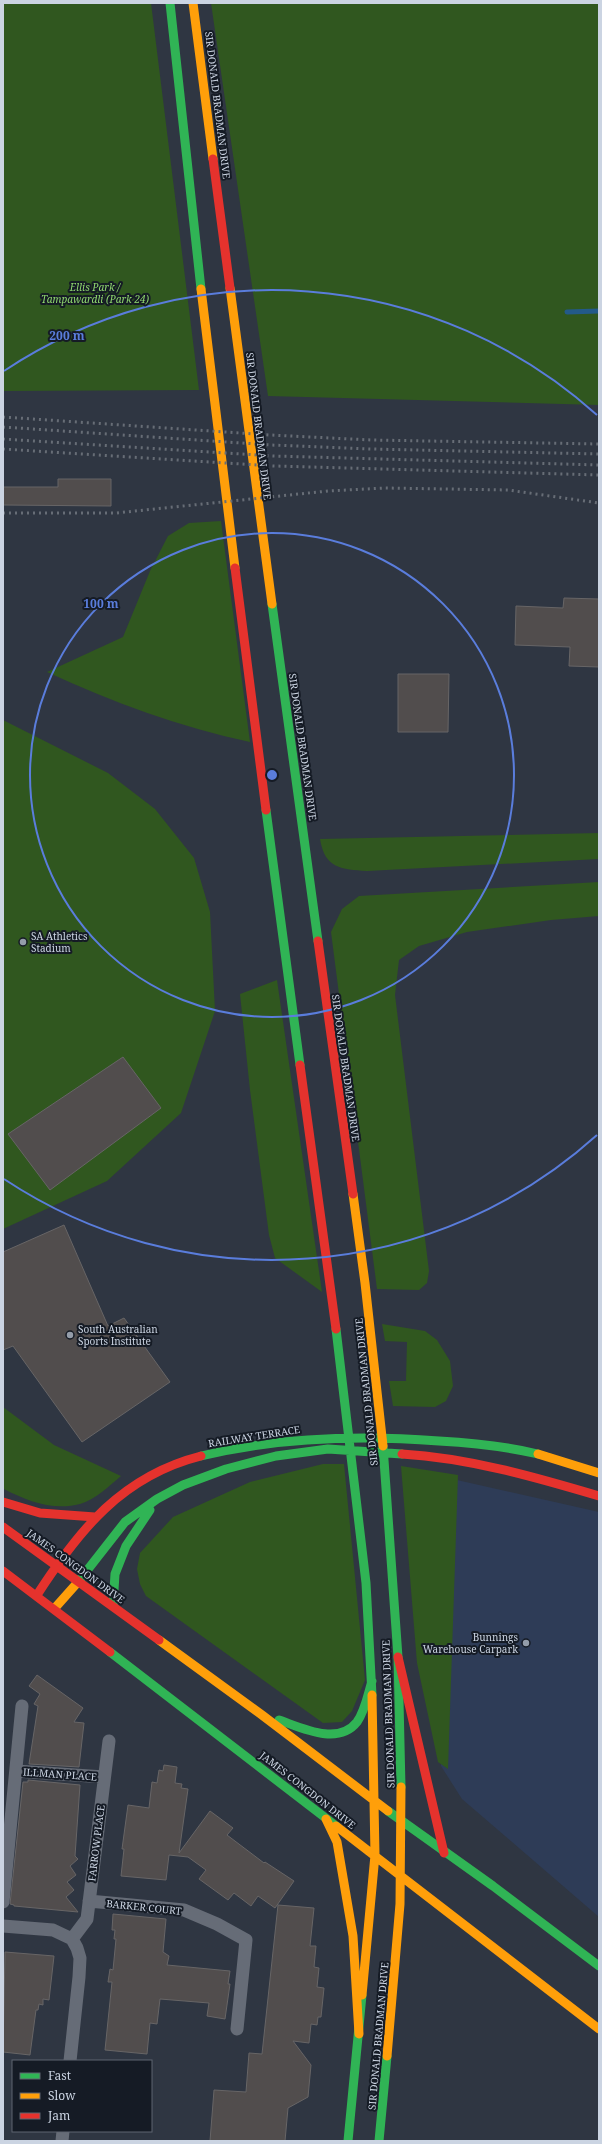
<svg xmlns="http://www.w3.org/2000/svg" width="602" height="2144" viewBox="0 0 602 2144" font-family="'Noto Serif',serif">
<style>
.built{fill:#2e3c57}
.green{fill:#30571f}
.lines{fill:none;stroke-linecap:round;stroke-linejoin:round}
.stream{stroke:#235a89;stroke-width:5}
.building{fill:#514d4d;stroke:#676566}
.street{stroke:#666c77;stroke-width:13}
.fast{stroke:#30b455;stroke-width:9}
.slow{stroke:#ff9f0a;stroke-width:9}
.jam{stroke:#e5322d;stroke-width:9}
.rail{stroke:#676d76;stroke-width:3;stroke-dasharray:2 4;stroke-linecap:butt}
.ring{fill:none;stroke:#5a7ddc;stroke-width:2}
.poi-dot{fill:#949daa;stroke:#151b25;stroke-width:1.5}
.labels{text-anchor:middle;stroke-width:4;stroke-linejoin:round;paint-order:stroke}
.street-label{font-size:10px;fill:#cbd4e2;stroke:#151b25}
.park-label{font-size:10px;font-style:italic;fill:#91d970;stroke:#151b25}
.poi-label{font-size:10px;fill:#cbd4e2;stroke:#151b25;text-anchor:start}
.centre{fill:#5a7ddc;stroke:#151b25;stroke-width:2}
.ring-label{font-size:12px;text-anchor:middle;font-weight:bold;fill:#5a7ddc;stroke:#151b25;stroke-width:4;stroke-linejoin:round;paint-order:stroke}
</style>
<rect width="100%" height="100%" fill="#2f3642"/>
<path class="built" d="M 448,1478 L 599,1512 L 599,1917 L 462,1799 L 441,1766 Z"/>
<path class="green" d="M 3,3 L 151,3 L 199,390 L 3,391 Z
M 211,3 L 599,3 L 599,405 L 268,396 Z
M 221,521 L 250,742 C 180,727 112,702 47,672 L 123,637 L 150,571 L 168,536 L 189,523 Z
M 3,720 L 108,773 L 155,809 L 194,858 L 210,912 L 215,1011 L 181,1113 L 107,1181 L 3,1229 Z
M 599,833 L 599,859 L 367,871 C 341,869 325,869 320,839 Z
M 599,882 L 599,916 L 551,920 L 467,932 L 419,946 L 399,960 L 395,995 L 429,1271 L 427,1283 L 419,1290 L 377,1289 L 331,932 L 342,909 L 359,896 Z
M 277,980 L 322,1292 L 275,1258 L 269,1235 L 250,1090 L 240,994 Z
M 382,1324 L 425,1331 L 437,1340 L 450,1361 L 453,1386 L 446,1401 L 435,1407 L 393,1406 L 389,1381 L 406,1381 L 407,1342 L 385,1341 Z
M 3,1407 L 54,1445 L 121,1476 C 109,1486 95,1500 80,1504 C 53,1511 27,1501 4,1489 Z
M 323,1464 L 344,1464 L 365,1680 L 352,1711 L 342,1722 L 323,1723 L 146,1596 L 140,1584 L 137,1569 L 140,1553 L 173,1517 L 250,1482 Z
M 401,1466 L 458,1475 L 448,1769 L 438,1762 L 417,1663 Z"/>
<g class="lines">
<path class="stream" d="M 567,312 L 599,311"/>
</g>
<path class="building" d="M 58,479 L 111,479 L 111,506 L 3,505 L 3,487 L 58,487 Z
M 564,598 L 599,599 L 599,667 L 569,666 L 570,647 L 515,645 L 516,606 L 563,608 Z
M 398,674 L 449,674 L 448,732 L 398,732 Z
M 123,1057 L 161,1108 L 50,1190 L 8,1134 Z
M 64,1225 L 108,1326 L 124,1318 L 170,1382 L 82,1442 L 13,1346 L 3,1350 L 3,1252 Z
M 37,1675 L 83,1708 L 74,1722 L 84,1723 L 79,1767 L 29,1764 L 38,1706 L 34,1704 L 40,1694 L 29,1686 Z
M 164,1765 L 177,1767 L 175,1783 L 182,1784 L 181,1788 L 188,1789 L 179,1853 L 210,1811 L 233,1828 L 227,1835 L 264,1863 L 265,1862 L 294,1881 L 275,1908 L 258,1896 L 251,1906 L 234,1893 L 228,1900 L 199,1879 L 206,1870 L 188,1857 L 169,1855 L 166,1880 L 121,1876 L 124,1849 L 122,1849 L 128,1805 L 149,1808 L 152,1782 L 157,1783 L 159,1770 L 163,1771 Z
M 28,1780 L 80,1785 L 75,1856 L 78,1859 L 70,1866 L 76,1875 L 67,1882 L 74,1890 L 66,1897 L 78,1912 L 14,1906 L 14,1905 L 10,1904 L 23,1782 L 28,1782 Z
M 278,1905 L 314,1908 L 310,1946 L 316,1946 L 314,1967 L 319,1968 L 317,1987 L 324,1988 L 321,2017 L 318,2017 L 317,2025 L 311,2024 L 309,2043 L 293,2041 L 311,2065 L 308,2097 L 288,2108 L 285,2141 L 210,2141 L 214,2090 L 246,2092 L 249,2053 L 262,2054 Z
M 113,1914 L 166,1919 L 163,1952 L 169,1956 L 167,1965 L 230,1971 L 228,1984 L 230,1984 L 225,2019 L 207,2016 L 209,2003 L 160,1999 L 157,2024 L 150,2023 L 147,2054 L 105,2050 L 112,1982 L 108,1982 L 110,1969 L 113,1970 L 116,1939 L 114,1939 L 115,1930 L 112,1930 Z
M 5,1952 L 54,1956 L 49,2000 L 43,1999 L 43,2005 L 39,2004 L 38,2010 L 36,2010 L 30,2055 L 3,2052 Z"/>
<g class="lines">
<path class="street" d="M 16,1771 L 104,1777
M 89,1901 L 184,1910 L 217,1924 L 246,1940 L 237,2029
M 3,1902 L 22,1706
M 3,1926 L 53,1930 L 72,1939 L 77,1948 L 80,1958 L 79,1977 L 70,2061
M 72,1939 L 87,1919 L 109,1741
M 62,2141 L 63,2131"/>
<path class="fast" d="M 170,3 L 201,289
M 272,604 L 318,941
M 266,810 L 300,1065
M 336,1329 L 366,1583 L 372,1695
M 383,1446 L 398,1657 L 401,1787
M 201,1456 C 279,1437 359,1435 439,1441 C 473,1443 505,1446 538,1454
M 78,1582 L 125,1522 L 157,1499 L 183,1485 L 226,1469 L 276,1456 L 328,1449 L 402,1454
M 113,1606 L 115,1574 L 126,1546 L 150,1510
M 110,1652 L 336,1826
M 279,1720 C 302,1728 338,1746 357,1722 C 365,1711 368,1694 372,1681
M 388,1811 L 493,1886 L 599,1966
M 348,2141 L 362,1995
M 379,2141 L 387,2056"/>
<path class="slow" d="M 193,3 L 213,159
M 230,288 L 272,604
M 201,289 L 235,568
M 353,1194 L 365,1283 L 383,1446
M 538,1454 L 599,1473
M 54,1609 L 78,1582
M 159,1640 L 262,1715 L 388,1811
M 326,1819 L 337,1842 L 353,1936 L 359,2034
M 336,1826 L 599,2029
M 362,1995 L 375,1855 L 372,1695
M 387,2056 L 400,1904 L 401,1787"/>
<path class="jam" d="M 213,159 L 230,288
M 235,568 L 266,810
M 318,941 L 353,1194
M 300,1065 L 336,1329
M 402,1454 C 469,1458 535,1477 599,1496
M 3,1502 L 40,1513 L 95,1517
M 3,1527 L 159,1640
M 3,1571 L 110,1652
M 37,1595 C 79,1530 122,1476 201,1456
M 398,1657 L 444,1853"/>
<path class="rail" d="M 3,417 L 270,435 L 371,440 L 599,444
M 3,427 L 271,445 L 371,449 L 599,454
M 3,439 L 273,456 L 599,465
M 3,449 L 274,466 L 599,475
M 3,513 L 116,513 L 328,491 L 385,488 L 508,490 L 599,503"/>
</g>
<g class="ring">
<circle cx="272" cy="775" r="242"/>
<path d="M597 1135A485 485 0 0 1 4 1179M4 371A485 485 0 0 1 597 415"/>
</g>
<g class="poi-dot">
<circle cx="23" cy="942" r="4"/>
<circle cx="70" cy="1335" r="4"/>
<circle cx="526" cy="1643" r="4"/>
</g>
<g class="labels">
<g class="street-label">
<text transform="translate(218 105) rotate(83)" y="4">SIR DONALD BRADMAN DRIVE</text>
<text transform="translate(259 426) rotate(83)" y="4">SIR DONALD BRADMAN DRIVE</text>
<text transform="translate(303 747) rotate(82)" y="4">SIR DONALD BRADMAN DRIVE</text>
<text transform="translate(346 1068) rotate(82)" y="4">SIR DONALD BRADMAN DRIVE</text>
<text transform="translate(366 1392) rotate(-96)" y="4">SIR DONALD BRADMAN DRIVE</text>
<text transform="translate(254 1436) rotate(-9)" y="4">RAILWAY TERRACE</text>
<text transform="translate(76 1566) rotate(36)" y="4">JAMES CONGDON DRIVE</text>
<text transform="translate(388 1714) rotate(-92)" y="4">SIR DONALD BRADMAN DRIVE</text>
<text transform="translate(60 1774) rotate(4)" y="4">ILLMAN PLACE</text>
<text transform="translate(308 1790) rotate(38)" y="4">JAMES CONGDON DRIVE</text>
<text transform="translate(96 1843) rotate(-83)" y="4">FARROW PLACE</text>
<text transform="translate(144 1907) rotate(6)" y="4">BARKER COURT</text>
<text transform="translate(378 2036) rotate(-85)" y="4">SIR DONALD BRADMAN DRIVE</text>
</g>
<g class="park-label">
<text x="95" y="291">Ellis Park /<tspan x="95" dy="12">Tampawardli (Park 24)</tspan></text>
</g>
<g class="poi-label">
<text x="31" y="940">SA Athletics<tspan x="31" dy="12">Stadium</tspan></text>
<text x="78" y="1333">South Australian<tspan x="78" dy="12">Sports Institute</tspan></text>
<text x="518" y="1641" text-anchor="end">Bunnings<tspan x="518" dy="12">Warehouse Carpark</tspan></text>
</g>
</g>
<circle cx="272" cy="775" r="6" class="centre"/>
<g class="ring-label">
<text x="67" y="340">200 m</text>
<text x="101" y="608">100 m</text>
</g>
<rect width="602" height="2144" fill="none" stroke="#cbd4e2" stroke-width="8"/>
<rect x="12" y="2060" width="140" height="72" fill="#151b25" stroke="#5e6571"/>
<rect x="20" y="2073" width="20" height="6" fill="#30b455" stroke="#5e6571"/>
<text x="48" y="2080" font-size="12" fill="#cbd4e2">Fast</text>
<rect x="20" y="2093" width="20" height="6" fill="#ff9f0a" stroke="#5e6571"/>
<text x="48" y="2100" font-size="12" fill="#cbd4e2">Slow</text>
<rect x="20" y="2113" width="20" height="6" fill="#e5322d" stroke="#5e6571"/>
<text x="48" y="2120" font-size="12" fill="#cbd4e2">Jam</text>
</svg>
